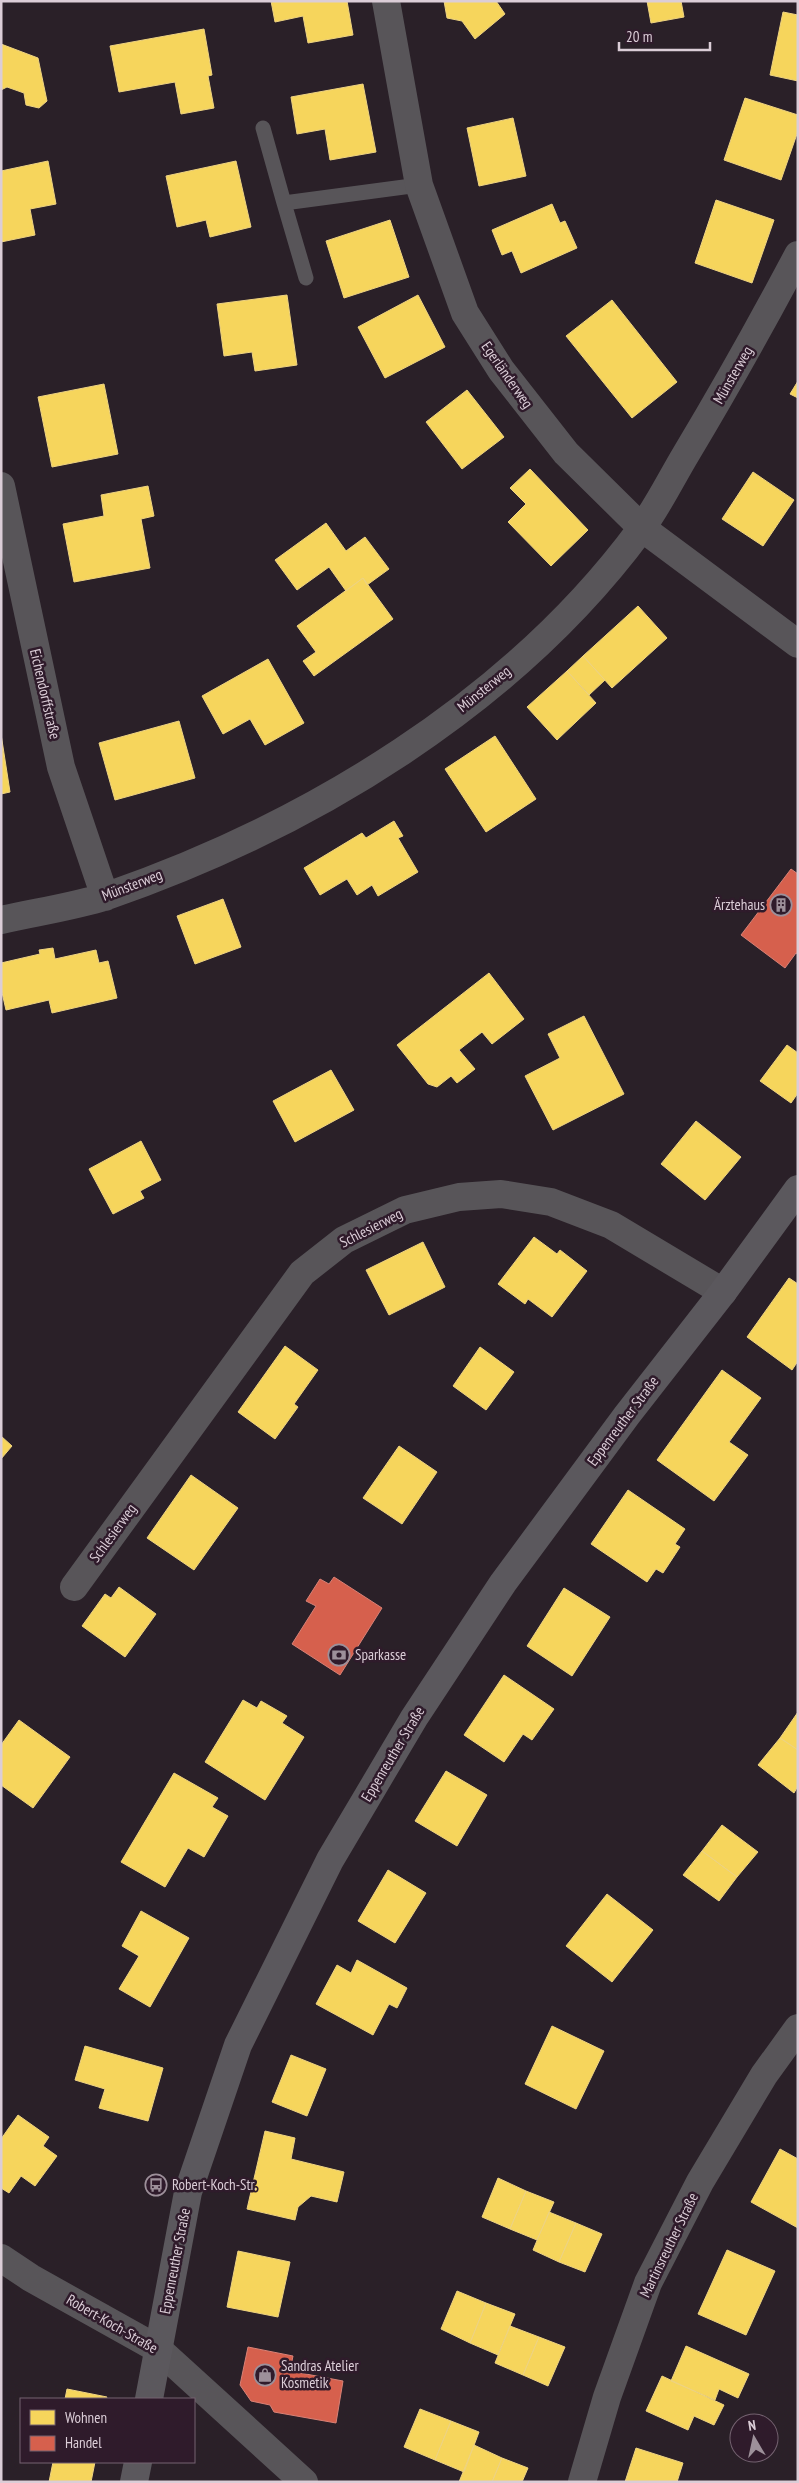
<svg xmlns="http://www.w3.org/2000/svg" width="799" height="2483" viewBox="0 0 799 2483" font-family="'PT Sans Narrow',sans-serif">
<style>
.homes{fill:#f6d55c;stroke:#eed381}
.shops{fill:#d6604d;stroke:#d88176}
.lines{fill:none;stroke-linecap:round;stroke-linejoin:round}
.service{stroke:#585559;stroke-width:15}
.minor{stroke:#585559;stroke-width:28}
.secondary{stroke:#5b585d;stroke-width:28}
.labels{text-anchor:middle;stroke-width:5;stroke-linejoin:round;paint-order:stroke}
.street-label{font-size:15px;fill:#dbcdd7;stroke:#2f1b2b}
.poi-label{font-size:15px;fill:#dbcdd7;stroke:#2f1b2b;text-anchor:start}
</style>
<rect width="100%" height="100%" fill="#2a2028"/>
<path class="homes" d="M 271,1 L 347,1 L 353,35 L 308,43 L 303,16 L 275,22 Z
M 444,1 L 496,1 L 505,14 L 475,39 L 462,21 L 447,18 Z
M 647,1 L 681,1 L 684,17 L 651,23 Z
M 783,12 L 798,15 L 798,81 L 770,75 Z
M 204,29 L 212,75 L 208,76 L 214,108 L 181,114 L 175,82 L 119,92 L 110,46 Z
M 1,44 L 38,58 L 47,101 L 39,108 L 26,105 L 24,93 L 7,87 L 1,90 Z
M 363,84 L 376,152 L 330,160 L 325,129 L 297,134 L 291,97 Z
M 745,98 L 798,115 L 798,131 L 781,180 L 724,160 Z
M 513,118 L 526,176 L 479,186 L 467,128 Z
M 48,161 L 56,204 L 30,209 L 35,235 L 1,242 L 1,171 Z
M 236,161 L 251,227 L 210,237 L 206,220 L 177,227 L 166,176 Z
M 716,200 L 774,220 L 752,283 L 695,263 Z
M 552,204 L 560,223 L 565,221 L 577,248 L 521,273 L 512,251 L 502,255 L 492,230 Z
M 390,220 L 409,277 L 344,298 L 326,241 Z
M 287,295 L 297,365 L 255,371 L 252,352 L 224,356 L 217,304 Z
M 418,295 L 445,347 L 385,378 L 358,327 Z
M 612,300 L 677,382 L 632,418 L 566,336 Z
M 798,381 L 798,398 L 790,394 Z
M 104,384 L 118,454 L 52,467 L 38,397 Z
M 467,390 L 504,437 L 462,469 L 426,422 Z
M 530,469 L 588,530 L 551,566 L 508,522 L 526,504 L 510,488 Z
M 753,472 L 794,500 L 763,546 L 722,519 Z
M 148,486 L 154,516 L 141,519 L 150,568 L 74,582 L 63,524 L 104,516 L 101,495 Z
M 326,523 L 346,551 L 365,537 L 389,569 L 367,585 L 363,578 L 346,591 L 329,567 L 297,590 L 275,560 Z
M 363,578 L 393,619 L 314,676 L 303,661 L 316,652 L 297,626 Z
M 638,606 L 667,638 L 612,688 L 583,656 Z
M 583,656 L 605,680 L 589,695 L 567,671 Z
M 268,659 L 304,723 L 265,745 L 250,719 L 223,734 L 202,696 Z
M 567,671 L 596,703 L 557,740 L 527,707 Z
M 179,721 L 195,778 L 115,800 L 99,743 Z
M 1,734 L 10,792 L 1,794 Z
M 495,736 L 536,799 L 486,832 L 445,769 Z
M 394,821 L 403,836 L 398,838 L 418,872 L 378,896 L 372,885 L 357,895 L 347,879 L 320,895 L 304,868 L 362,833 L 366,838 Z
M 223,899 L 241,947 L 195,964 L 177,916 Z
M 53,948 L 55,959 L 96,950 L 99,963 L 108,961 L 117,998 L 52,1013 L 49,1000 L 6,1010 L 1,988 L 1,963 L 40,954 L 39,950 Z
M 489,973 L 524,1019 L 492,1044 L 482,1032 L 459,1050 L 475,1069 L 457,1083 L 451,1076 L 437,1087 L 428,1084 L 397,1045 Z
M 584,1016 L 624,1094 L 553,1130 L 525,1076 L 560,1058 L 548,1034 Z
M 787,1045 L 798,1053 L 798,1093 L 791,1103 L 760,1081 Z
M 331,1070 L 354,1110 L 295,1142 L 273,1101 Z
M 696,1121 L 741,1157 L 705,1200 L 661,1164 Z
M 141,1141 L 161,1180 L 140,1191 L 144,1198 L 113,1214 L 89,1169 Z
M 534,1237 L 557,1254 L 560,1250 L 587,1271 L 552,1317 L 528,1299 L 525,1304 L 498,1284 Z
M 423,1242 L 445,1287 L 389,1315 L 366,1270 Z
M 789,1278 L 798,1284 L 798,1361 L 792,1370 L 747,1337 Z
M 285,1346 L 318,1370 L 294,1404 L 298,1407 L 275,1439 L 238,1412 Z
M 480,1347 L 514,1372 L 486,1410 L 453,1386 Z
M 722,1370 L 761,1398 L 729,1442 L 748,1455 L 714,1501 L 657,1460 Z
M 1,1436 L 12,1446 L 1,1459 Z
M 399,1446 L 437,1472 L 402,1524 L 363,1498 Z
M 191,1475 L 238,1508 L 194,1570 L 147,1538 Z
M 628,1490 L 685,1529 L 675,1544 L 680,1547 L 663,1573 L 656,1569 L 647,1582 L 591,1544 Z
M 119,1587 L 156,1614 L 125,1657 L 82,1626 L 105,1594 L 111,1598 Z
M 564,1588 L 610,1617 L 572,1676 L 527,1646 Z
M 504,1675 L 554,1709 L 532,1740 L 523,1734 L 504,1762 L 464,1735 Z
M 243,1700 L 257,1708 L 261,1701 L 287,1716 L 282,1723 L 304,1737 L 265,1800 L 205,1762 Z
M 798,1712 L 798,1750 L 780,1738 Z
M 19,1720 L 70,1757 L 33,1808 L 1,1785 L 1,1745 Z
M 780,1738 L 798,1750 L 798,1786 L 794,1793 L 758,1765 Z
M 446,1771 L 487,1795 L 457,1846 L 415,1821 Z
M 174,1773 L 218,1798 L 212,1807 L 228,1816 L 204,1857 L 188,1848 L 165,1887 L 121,1862 Z
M 722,1825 L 758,1852 L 737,1877 L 702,1851 Z
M 702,1851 L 737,1877 L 719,1901 L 683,1875 Z
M 388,1870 L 426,1893 L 395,1943 L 358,1921 Z
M 607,1894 L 653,1930 L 612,1982 L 566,1946 Z
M 141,1911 L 189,1938 L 150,2007 L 119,1989 L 139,1956 L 122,1946 Z
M 357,1960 L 407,1988 L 397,2008 L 389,2004 L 373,2035 L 316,2004 L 337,1965 L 351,1973 Z
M 552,2026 L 604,2051 L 576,2109 L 525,2084 Z
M 85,2046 L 163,2068 L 148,2121 L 99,2108 L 105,2089 L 75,2080 Z
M 291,2055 L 326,2069 L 307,2116 L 272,2102 Z
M 18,2115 L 49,2137 L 43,2146 L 57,2156 L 35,2186 L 21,2176 L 9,2193 L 1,2188 L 1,2139 Z
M 265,2131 L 295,2138 L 291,2159 L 344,2172 L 337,2202 L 311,2196 L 298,2207 L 295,2220 L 247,2209 Z
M 780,2149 L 798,2159 L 798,2228 L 751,2202 Z
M 498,2178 L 526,2191 L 510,2229 L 482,2217 Z
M 526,2191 L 554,2202 L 537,2240 L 510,2229 Z
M 549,2212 L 576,2223 L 559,2262 L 533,2250 Z
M 576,2223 L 602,2234 L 585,2272 L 559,2262 Z
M 727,2250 L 775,2271 L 746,2335 L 698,2314 Z
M 238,2251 L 290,2262 L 278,2317 L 227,2307 Z
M 457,2291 L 486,2303 L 470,2343 L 441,2329 Z
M 486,2303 L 515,2314 L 498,2355 L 470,2343 Z
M 510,2326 L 539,2337 L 523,2375 L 495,2363 Z
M 539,2337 L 565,2347 L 548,2386 L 523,2375 Z
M 686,2346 L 749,2374 L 738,2398 L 719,2389 L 715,2400 L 671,2381 Z
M 662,2376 L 724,2405 L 714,2425 L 694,2416 L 688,2430 L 646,2411 Z
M 67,2389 L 107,2397 L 106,2399 L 65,2399 Z
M 420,2409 L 451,2421 L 435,2460 L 404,2447 Z
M 451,2421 L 479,2432 L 464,2472 L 435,2460 Z
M 474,2445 L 502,2458 L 492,2482 L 459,2482 Z
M 636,2448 L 683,2463 L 677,2482 L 625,2482 Z
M 502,2458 L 528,2468 L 522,2482 L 492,2482 Z
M 53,2462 L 95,2462 L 91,2482 L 49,2482 Z"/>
<path class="shops" d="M 791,869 L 798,874 L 798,954 L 796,953 L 785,968 L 741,935 Z
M 334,1577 L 382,1608 L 340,1675 L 292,1644 L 316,1606 L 306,1601 L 320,1579 L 329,1584 Z
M 248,2347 L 293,2356 L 290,2371 L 343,2381 L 336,2423 L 274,2412 L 270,2405 L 251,2401 L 240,2385 Z"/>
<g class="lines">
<path class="service" d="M 263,128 L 284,203 L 419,185
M 284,203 L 306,278"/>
<path class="minor" d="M 386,1 L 419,185 L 465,313 L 501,370 L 566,453 L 642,528 L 798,644
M 1,486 L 61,767 L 105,897
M 1,920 C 36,912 73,907 107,896 C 309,826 513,703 641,529 C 658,506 671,479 686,454 C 725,389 762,323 798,255
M 74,1587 L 302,1273 L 344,1240 L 405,1210 L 459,1197 L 501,1194 L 551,1202 L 611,1225 L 723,1292
M 1,2258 L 31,2278 L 158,2349 L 304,2482
M 582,2482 L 607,2397 L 648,2283 L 700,2182 L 764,2075 L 798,2028"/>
<path class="secondary" d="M 149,2399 L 188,2192 L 238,2045 L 330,1860 L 414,1718 L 503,1583 L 627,1415 L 723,1292 L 798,1189
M 134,2482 L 138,2462"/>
</g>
<defs>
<g id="building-ring" transform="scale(1.125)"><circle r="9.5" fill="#2f1b2b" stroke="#9d909a" stroke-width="1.5"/><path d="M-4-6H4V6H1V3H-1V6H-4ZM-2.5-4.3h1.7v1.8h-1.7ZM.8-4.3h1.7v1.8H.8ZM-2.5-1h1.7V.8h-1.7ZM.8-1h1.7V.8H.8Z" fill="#9d909a"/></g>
<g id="bank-ring" transform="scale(1.125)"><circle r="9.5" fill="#2f1b2b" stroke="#9d909a" stroke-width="1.5"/><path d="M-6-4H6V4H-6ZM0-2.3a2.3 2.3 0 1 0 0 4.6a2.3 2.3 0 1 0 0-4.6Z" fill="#9d909a"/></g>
<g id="bus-ring" transform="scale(1.125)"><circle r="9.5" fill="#2f1b2b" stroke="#9d909a" stroke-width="1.5"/><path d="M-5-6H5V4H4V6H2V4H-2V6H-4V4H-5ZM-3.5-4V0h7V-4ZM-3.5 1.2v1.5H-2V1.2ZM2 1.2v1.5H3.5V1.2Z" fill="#9d909a"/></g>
<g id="shop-ring" transform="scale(1.125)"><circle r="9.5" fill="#2f1b2b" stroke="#9d909a" stroke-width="1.5"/><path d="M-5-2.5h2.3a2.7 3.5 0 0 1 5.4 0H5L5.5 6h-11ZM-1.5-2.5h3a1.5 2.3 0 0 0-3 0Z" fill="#9d909a"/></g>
</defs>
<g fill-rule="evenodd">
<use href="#building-ring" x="781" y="905"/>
<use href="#bank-ring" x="339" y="1655"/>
<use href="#bus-ring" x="156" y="2185"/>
<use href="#shop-ring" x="265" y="2375"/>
</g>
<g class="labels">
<g class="street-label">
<text transform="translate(507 375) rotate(55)" y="5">Egerländerweg</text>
<text transform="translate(733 375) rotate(-60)" y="5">Münsterweg</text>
<text transform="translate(484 689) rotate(-39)" y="5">Münsterweg</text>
<text transform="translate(45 694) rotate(77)" y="5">Eichendorffstraße</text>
<text transform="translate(132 885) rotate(-21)" y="5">Münsterweg</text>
<text transform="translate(371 1228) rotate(-27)" y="5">Schlesierweg</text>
<text transform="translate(623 1421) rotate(-53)" y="5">Eppenreuther Straße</text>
<text transform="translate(113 1533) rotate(-54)" y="5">Schlesierweg</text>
<text transform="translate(393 1754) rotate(-59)" y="5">Eppenreuther Straße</text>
<text transform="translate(669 2245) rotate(-64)" y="5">Martinsreuther Straße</text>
<text transform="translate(175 2261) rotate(-79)" y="5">Eppenreuther Straße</text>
<text transform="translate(112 2324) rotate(30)" y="5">Robert-Koch-Straße</text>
</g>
<g class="poi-label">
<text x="765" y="910" text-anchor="end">Ärztehaus</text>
<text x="355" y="1660">Sparkasse</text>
<text x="172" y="2190">Robert-Koch-Str.</text>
<text x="281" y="2371">Sandras Atelier<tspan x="281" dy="17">Kosmetik</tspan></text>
</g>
</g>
<rect width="799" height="2483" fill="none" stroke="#dbcdd7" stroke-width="5"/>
<rect x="20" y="2398" width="175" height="65" fill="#2f1b2b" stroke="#746270"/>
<rect x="30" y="2410" width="25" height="15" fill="#f6d55c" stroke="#746270"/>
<text x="65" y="2423" font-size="15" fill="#dbcdd7">Wohnen</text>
<rect x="30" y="2436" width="25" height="15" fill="#d6604d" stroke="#746270"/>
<text x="65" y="2448" font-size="15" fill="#dbcdd7">Handel</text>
<g transform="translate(754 2438) rotate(351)"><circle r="24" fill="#2f1b2b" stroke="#746270"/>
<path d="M0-4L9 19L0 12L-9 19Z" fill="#9d909a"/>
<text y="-8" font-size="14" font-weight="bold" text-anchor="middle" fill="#dbcdd7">N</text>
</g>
<path d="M619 42v8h91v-8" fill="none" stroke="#dbcdd7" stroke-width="2.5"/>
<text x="626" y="42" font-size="15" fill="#dbcdd7" stroke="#2f1b2b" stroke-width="4" paint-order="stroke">20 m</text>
</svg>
